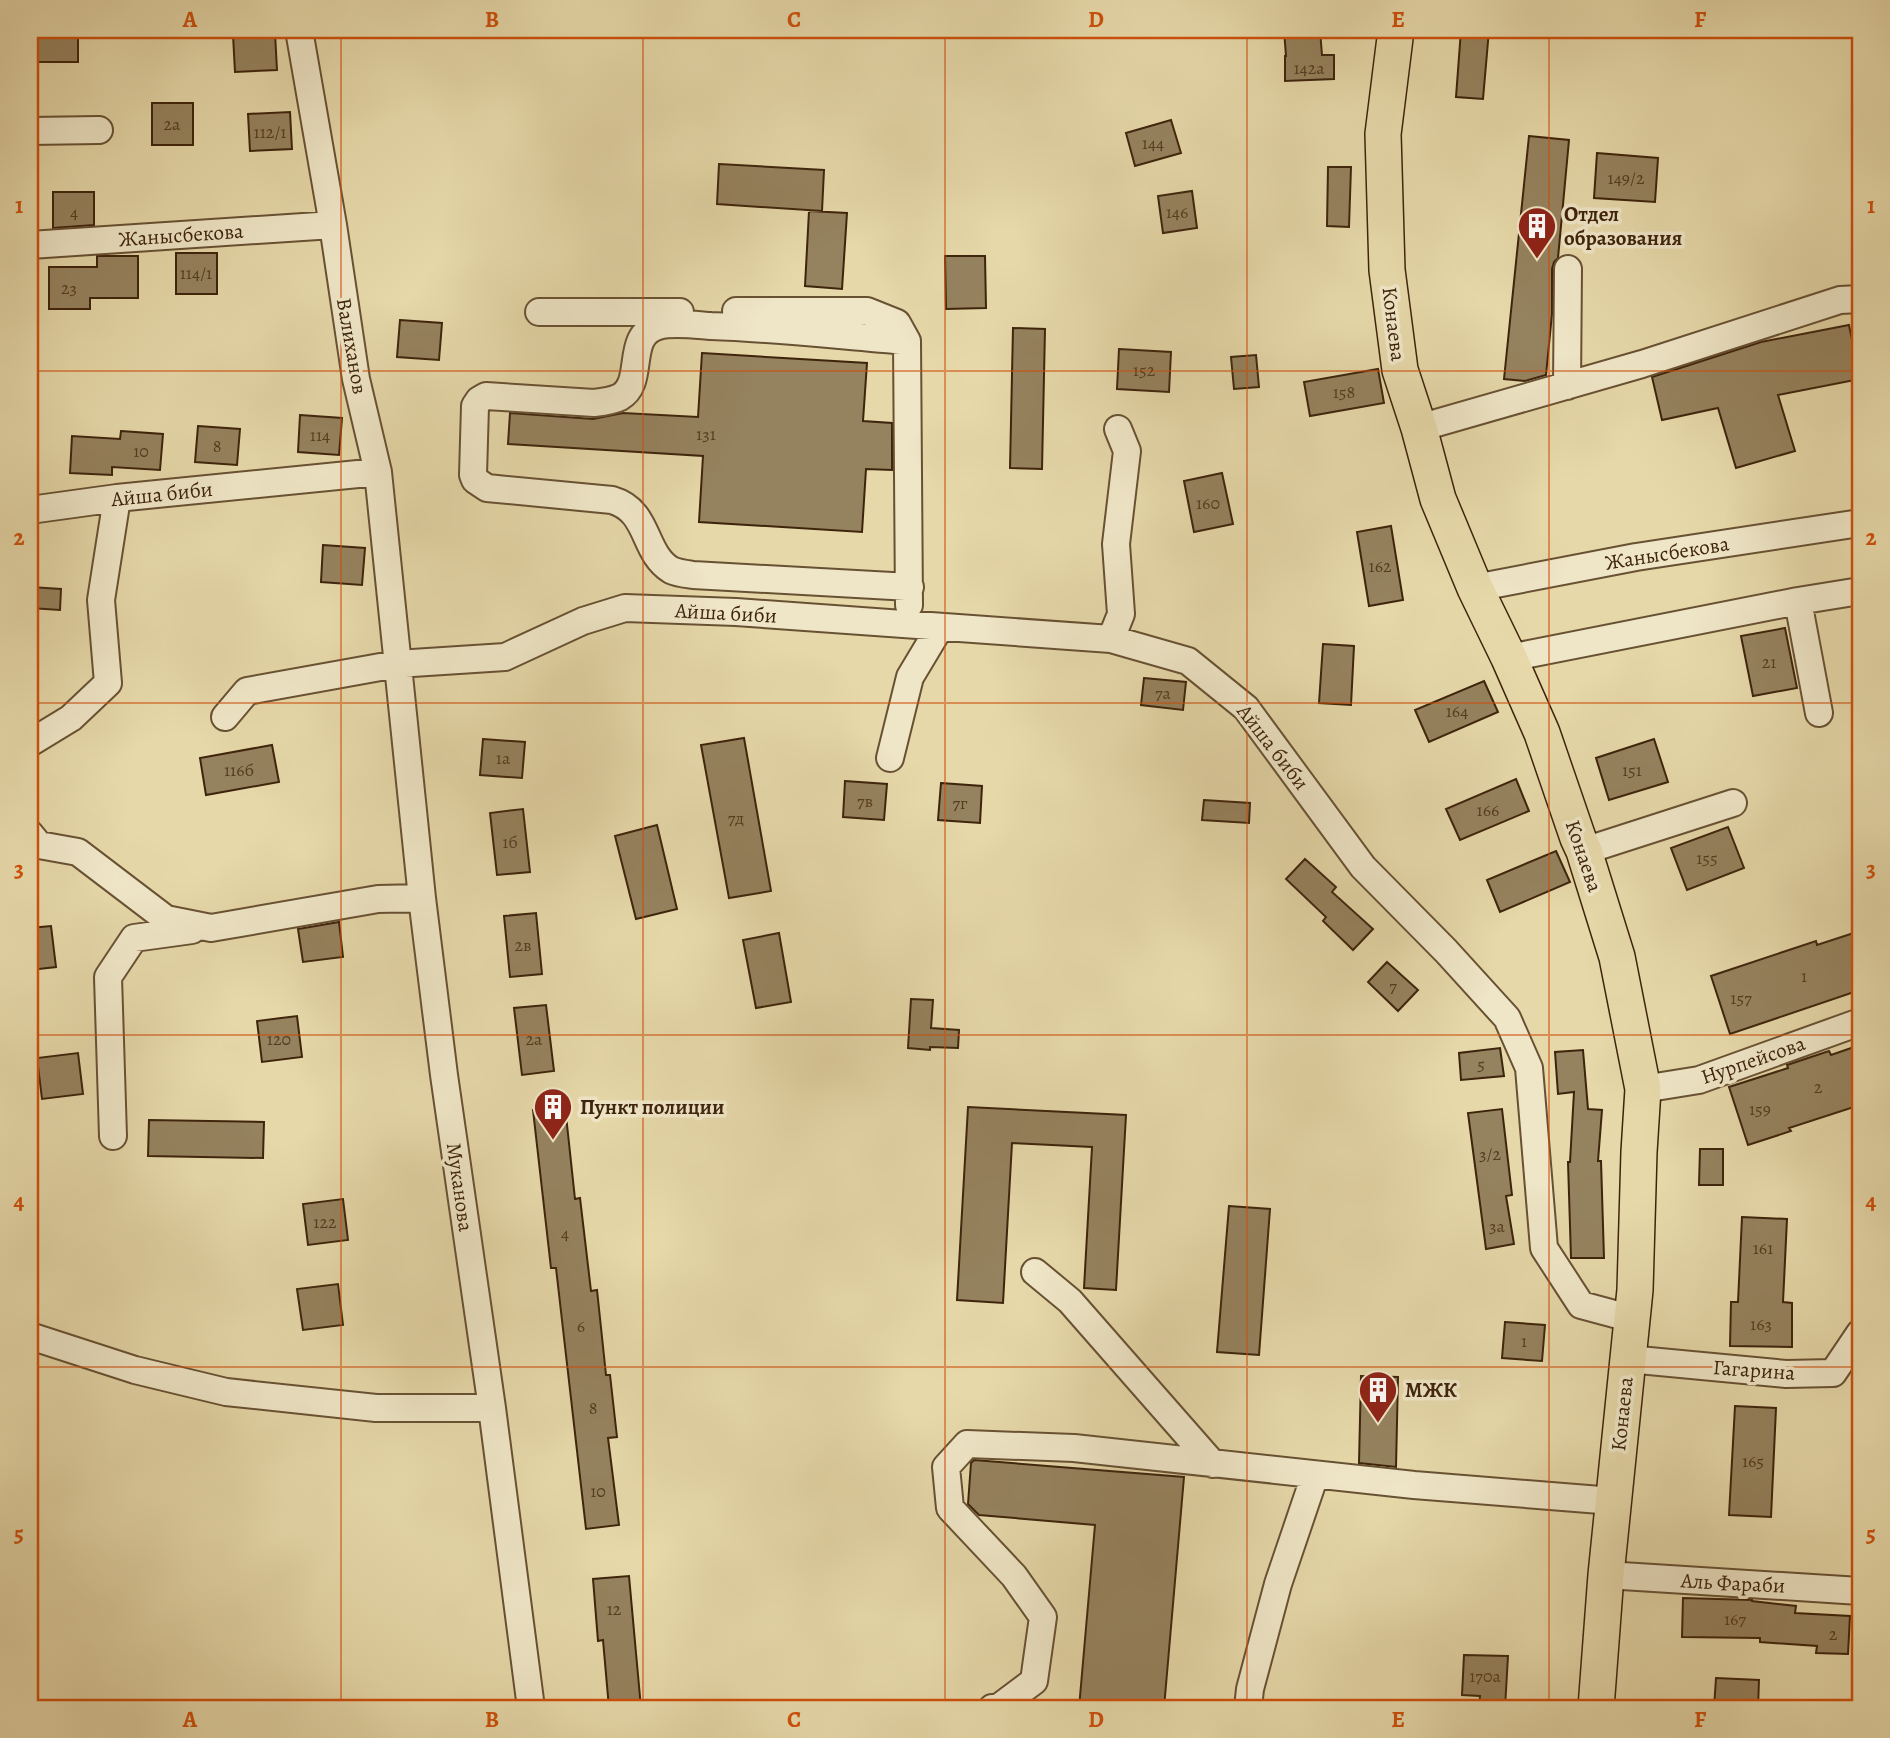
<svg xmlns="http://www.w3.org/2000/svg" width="1890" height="1738" viewBox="0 0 1890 1738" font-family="Alegreya,serif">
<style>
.building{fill:#95825e;stroke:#3e240c;stroke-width:2}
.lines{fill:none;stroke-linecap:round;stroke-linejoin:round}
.minor-casing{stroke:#685133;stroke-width:30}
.major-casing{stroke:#3e240c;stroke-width:38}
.minor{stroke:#efe6c7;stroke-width:26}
.major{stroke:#e6d8a9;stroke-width:35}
.grid{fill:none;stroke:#ce510c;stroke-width:2;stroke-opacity:0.55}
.labels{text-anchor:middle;stroke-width:7;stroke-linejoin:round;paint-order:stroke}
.number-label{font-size:18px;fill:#543c20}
.poi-label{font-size:21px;font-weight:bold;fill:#3e240c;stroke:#efe6c7;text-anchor:start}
.street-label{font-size:21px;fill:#3e240c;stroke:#efe6c7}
.neatline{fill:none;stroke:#ce510c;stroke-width:2.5}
.grid-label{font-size:23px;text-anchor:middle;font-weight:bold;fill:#ce510c}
</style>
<rect width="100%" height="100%" fill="#e6d8a9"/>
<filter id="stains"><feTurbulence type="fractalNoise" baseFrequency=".00286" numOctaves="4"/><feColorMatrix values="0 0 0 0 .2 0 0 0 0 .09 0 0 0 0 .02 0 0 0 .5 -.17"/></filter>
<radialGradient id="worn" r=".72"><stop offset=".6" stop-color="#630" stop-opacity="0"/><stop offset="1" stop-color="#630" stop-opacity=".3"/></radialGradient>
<path class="building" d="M 37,30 L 78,30 L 78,62 L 37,62 Z
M 1284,30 L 1320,30 L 1322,55 L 1334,55 L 1334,79 L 1285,81 L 1285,56 L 1286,56 Z
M 1461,30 L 1489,30 L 1483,99 L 1456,97 Z
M 275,33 L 277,70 L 235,72 L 233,35 Z
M 152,103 L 193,103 L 193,145 L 152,145 Z
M 290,112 L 292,149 L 250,151 L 248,114 Z
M 1171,120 L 1181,153 L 1135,166 L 1126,133 Z
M 1529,136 L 1569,140 L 1558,258 L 1554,262 L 1552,269 L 1552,314 L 1546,375 L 1525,381 L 1504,379 Z
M 1597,153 L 1658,158 L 1655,202 L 1594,198 Z
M 719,164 L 824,170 L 822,211 L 717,204 Z
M 1328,167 L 1351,167 L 1349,227 L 1327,226 Z
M 1192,191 L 1197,228 L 1163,233 L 1158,196 Z
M 53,192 L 94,192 L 94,225 L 53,228 Z
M 809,211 L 847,213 L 842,289 L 805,286 Z
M 176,253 L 217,253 L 217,294 L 176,294 Z
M 97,256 L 138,256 L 138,298 L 90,298 L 90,309 L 49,309 L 49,267 L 97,267 Z
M 945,256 L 985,256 L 986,308 L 946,309 Z
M 400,320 L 442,323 L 439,360 L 397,357 Z
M 1849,325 L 1860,379 L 1778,395 L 1795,451 L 1736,468 L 1718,408 L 1662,420 L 1652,377 L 1761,342 Z
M 1013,328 L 1045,329 L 1042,469 L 1010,468 Z
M 1119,349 L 1171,352 L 1169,392 L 1117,389 Z
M 702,353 L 867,363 L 863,421 L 892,423 L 892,470 L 866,469 L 862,532 L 699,522 L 703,456 L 508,444 L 510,413 L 593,419 L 623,413 L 698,417 Z
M 1256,355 L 1259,387 L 1234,389 L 1231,357 Z
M 1378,369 L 1384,403 L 1310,416 L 1304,382 Z
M 300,415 L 342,418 L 339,455 L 298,452 Z
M 198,426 L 240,429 L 237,465 L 195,462 Z
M 121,431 L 163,434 L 160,470 L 112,467 L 112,475 L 70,473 L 72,436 L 120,439 Z
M 1222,473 L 1233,524 L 1194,532 L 1184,481 Z
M 1391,526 L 1403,600 L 1369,606 L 1357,532 Z
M 323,545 L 365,548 L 362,585 L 321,582 Z
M 30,587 L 61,589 L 60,610 L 30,608 Z
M 1785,628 L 1797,688 L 1753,696 L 1741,636 Z
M 1323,644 L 1354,646 L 1351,705 L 1319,703 Z
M 1144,678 L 1186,682 L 1183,710 L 1141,705 Z
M 1484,681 L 1498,712 L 1429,742 L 1415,710 Z
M 744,738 L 771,891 L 729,898 L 701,745 Z
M 483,739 L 525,742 L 522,778 L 480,775 Z
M 1654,739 L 1668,782 L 1609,800 L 1596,758 Z
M 272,745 L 279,782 L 206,795 L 200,758 Z
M 1516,779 L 1529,811 L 1460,840 L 1446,809 Z
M 845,781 L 887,784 L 884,820 L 843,817 Z
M 941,783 L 982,786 L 980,823 L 938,820 Z
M 1204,800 L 1250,803 L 1249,823 L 1202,820 Z
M 523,809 L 530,872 L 497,875 L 490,813 Z
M 657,825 L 677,909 L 636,919 L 615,836 Z
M 1728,827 L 1744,868 L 1687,890 L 1671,848 Z
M 1556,851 L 1570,882 L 1500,912 L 1487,880 Z
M 1305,859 L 1336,887 L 1332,892 L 1373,929 L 1353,950 L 1323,921 L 1326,917 L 1286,879 Z
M 536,913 L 542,974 L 510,977 L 504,916 Z
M 339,922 L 343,957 L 303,962 L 298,929 Z
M 51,926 L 56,967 L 30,970 L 30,928 Z
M 1860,931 L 1860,990 L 1730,1034 L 1711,976 L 1816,941 L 1817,945 Z
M 779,933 L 791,1002 L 756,1008 L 743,940 Z
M 1387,962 L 1418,990 L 1398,1011 L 1368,982 Z
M 911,999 L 933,1000 L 931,1028 L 959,1030 L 958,1048 L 930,1047 L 930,1050 L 908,1048 Z
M 546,1005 L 554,1071 L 522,1075 L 514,1008 Z
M 297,1016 L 302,1057 L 262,1062 L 257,1021 Z
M 1860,1045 L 1860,1105 L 1789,1128 L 1791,1131 L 1748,1145 L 1729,1087 L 1788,1068 L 1787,1065 L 1829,1051 L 1831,1055 Z
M 1500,1048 L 1504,1076 L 1461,1080 L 1459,1053 Z
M 1583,1050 L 1588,1109 L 1602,1110 L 1598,1161 L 1601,1161 L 1604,1258 L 1571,1258 L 1568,1162 L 1570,1162 L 1574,1092 L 1558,1094 L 1555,1052 Z
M 78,1053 L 83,1094 L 42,1099 L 37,1058 Z
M 565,1106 L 575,1199 L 580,1198 L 591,1291 L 597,1290 L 606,1375 L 610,1375 L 617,1437 L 608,1438 L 619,1525 L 586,1529 L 556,1268 L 551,1268 L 533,1110 Z
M 968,1107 L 1126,1115 L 1116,1290 L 1084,1288 L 1092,1147 L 1012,1143 L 1003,1303 L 957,1300 Z
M 1502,1109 L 1512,1195 L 1506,1196 L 1514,1244 L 1486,1249 L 1468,1113 Z
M 149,1120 L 264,1122 L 263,1158 L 148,1156 Z
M 1700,1149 L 1723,1149 L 1723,1185 L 1699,1185 Z
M 343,1199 L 348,1240 L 308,1245 L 303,1204 Z
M 1229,1206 L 1270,1209 L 1259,1355 L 1217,1352 Z
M 1742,1217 L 1787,1219 L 1783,1302 L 1792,1303 L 1792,1347 L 1730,1346 L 1731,1302 L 1738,1302 Z
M 338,1284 L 343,1325 L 303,1330 L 297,1289 Z
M 1505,1322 L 1545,1325 L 1542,1361 L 1502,1358 Z
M 1361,1376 L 1398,1377 L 1396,1467 L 1359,1463 Z
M 1735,1406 L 1776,1408 L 1771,1517 L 1729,1515 Z
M 974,1460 L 1184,1477 L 1164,1708 L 1079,1708 L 1095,1525 L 979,1515 L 968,1504 L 971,1463 Z
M 629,1576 L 641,1708 L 609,1708 L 603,1640 L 598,1641 L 593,1579 Z
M 1683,1598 L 1752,1600 L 1752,1601 L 1796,1606 L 1795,1613 L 1850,1616 L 1848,1654 L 1816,1653 L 1817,1646 L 1760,1642 L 1760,1638 L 1682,1637 Z
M 1464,1655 L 1508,1656 L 1505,1708 L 1479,1708 L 1480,1696 L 1462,1695 Z
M 1716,1678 L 1759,1680 L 1758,1708 L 1714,1708 Z"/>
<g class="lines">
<g class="minor-casing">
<path id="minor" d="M 299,30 L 333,225 L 356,379 L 378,472 L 422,898 L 444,1075 L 492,1408 L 531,1708
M 30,131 L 99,130
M 30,245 L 333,225
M 736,311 L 867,311 L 897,323 L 907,341 L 909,605
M 539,312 L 680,312
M 907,341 C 842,336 776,328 711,326 C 696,325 672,322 658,326 C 624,336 646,382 620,397 C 612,401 603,402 594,403 L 486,396 L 479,400 L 475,406 L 473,475 L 475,480 L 487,488 L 612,500 C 650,511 642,552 671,570 C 677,573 686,574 693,575 L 910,587
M 1567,386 L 1568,269
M 1419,428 L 1642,364 L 1840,300 L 1860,299
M 30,510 L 117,498 L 378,472
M 1475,588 L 1636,557 L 1860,523
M 1798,601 L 1819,713
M 1111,639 L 1121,614 L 1116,544 L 1127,451 L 1118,429
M 1509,658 L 1798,601 L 1860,591
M 225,717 L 247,691 L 397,664 L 505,657 L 583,621 L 625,608 L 736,612 L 1111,639 L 1188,661 L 1246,708 L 1363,867 L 1446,951 L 1507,1018 L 1529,1068 L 1544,1248 L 1581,1305 L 1633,1319
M 30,743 L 71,718 L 108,683 L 101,600 L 117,498
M 890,758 L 910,677 L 940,627
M 30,834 L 39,845 L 78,852 L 166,919 L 211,928 L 378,899 L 422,898
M 1584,851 L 1733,803
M 1643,1089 L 1699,1080 L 1860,1022
M 113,1136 L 108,977 L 134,938 L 192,930
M 1035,1272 L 1070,1301 L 1213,1464
M 30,1336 L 135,1370 L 226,1392 L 376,1408 L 492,1408
M 1628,1359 L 1786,1374 L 1833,1373 L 1860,1333
M 1606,1575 L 1860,1591
M 992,1708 L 998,1708 L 1034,1681 L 1043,1617 L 1014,1576 L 950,1508 L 946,1467 L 967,1444 L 1074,1448 L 1414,1485 L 1613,1501
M 1248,1708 L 1250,1689 L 1278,1584 L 1315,1475"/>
</g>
<g class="major-casing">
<path id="major" d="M 1396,30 L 1383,134 L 1387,270 L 1400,370 L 1419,428 L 1438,499 L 1475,588 L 1509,658 L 1542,733 L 1578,838 L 1584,851 L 1617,957 L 1643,1089 L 1639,1152 L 1635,1290 L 1606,1575 L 1596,1708"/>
</g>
<use href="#minor" class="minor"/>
<use href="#major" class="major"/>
</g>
<path class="grid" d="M 341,30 L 341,1708M 643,30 L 643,1708M 945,30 L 945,1708M 1247,30 L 1247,1708M 1549,30 L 1549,1708M 30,371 L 1860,371M 30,703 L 1860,703M 30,1035 L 1860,1035M 30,1367 L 1860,1367"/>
<defs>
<g id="building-pin" transform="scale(2.0125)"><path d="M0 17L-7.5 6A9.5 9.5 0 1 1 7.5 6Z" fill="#8f2418" stroke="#efe6c7"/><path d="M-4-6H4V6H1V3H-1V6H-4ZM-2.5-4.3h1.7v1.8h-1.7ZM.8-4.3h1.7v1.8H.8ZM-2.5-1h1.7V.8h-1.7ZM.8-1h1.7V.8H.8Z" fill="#fff"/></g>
</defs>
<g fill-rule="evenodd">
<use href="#building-pin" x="1537" y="226"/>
<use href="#building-pin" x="553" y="1107"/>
<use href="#building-pin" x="1378" y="1390"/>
</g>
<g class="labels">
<g class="number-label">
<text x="1309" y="74">142а</text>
<text x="172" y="130">2а</text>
<text x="270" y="138">112/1</text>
<text x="1153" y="149">144</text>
<text x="1626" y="184">149/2</text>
<text x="74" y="218">4</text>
<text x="1177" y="218">146</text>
<text x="196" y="279">114/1</text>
<text x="69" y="294">23</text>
<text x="1144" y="376">152</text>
<text x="1344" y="398">158</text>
<text x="706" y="440">131</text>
<text x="320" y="441">114</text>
<text x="217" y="452">8</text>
<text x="141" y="457">10</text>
<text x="1208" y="509">160</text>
<text x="1380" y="572">162</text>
<text x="1769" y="668">21</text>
<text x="1163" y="699">7а</text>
<text x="1457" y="717">164</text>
<text x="503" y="764">1а</text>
<text x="239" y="776">116б</text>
<text x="1632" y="776">151</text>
<text x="865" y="807">7в</text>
<text x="960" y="809">7г</text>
<text x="1488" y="816">166</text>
<text x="736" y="824">7д</text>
<text x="510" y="848">1б</text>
<text x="1707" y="864">155</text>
<text x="523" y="951">2в</text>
<text x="1804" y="982">1</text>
<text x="1393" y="992">7</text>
<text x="1741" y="1004">157</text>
<text x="279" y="1045">120</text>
<text x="534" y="1045">2а</text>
<text x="1481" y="1070">5</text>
<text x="1818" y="1093">2</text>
<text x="1760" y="1115">159</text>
<text x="1490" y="1160">3/2</text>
<text x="325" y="1228">122</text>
<text x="1497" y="1232">3а</text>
<text x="565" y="1239">4</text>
<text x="1763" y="1254">161</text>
<text x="1761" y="1330">163</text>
<text x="581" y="1332">6</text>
<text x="1524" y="1347">1</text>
<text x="593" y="1414">8</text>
<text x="1753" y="1467">165</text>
<text x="598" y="1497">10</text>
<text x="614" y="1615">12</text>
<text x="1735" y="1625">167</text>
<text x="1833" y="1640">2</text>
<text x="1485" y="1682">170а</text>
</g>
<g class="poi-label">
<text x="1564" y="221">Отдел<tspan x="1564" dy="24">образования</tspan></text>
<text x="580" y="1114">Пункт полиции</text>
<text x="1405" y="1397">МЖК</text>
</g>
<g class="street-label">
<text transform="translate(181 235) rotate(-4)" y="7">Жанысбекова</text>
<text transform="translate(1394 324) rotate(83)" y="7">Конаева</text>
<text transform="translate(352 346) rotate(80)" y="7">Валиханов</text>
<text transform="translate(162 494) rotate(-6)" y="7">Айша биби</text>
<text transform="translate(1667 553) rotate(-9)" y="7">Жанысбекова</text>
<text transform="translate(726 613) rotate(3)" y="7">Айша биби</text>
<text transform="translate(1273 747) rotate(52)" y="7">Айша биби</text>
<text transform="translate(1584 856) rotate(71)" y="7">Конаева</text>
<text transform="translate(1753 1060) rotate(-19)" y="7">Нурпейсова</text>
<text transform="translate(460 1187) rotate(82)" y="7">Муканова</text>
<text transform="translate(1754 1370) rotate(4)" y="7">Гагарина</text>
<text transform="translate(1622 1414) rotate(-84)" y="7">Конаева</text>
<text transform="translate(1733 1583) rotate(3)" y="7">Аль Фараби</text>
</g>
</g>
<rect width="1890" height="1738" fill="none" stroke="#e6d8a9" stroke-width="77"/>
<rect x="38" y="38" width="1814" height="1662" class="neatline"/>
<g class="grid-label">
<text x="190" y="27">A</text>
<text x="492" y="27">B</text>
<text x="794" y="27">C</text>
<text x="1096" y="27">D</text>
<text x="1398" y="27">E</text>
<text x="1700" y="27">F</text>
<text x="19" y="213">1</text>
<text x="1871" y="213">1</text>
<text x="19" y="545">2</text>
<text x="1871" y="545">2</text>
<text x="19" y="877">3</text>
<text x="1871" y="877">3</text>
<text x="19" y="1209">4</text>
<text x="1871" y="1209">4</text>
<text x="19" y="1541">5</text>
<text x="1871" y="1541">5</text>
<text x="190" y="1727">A</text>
<text x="492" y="1727">B</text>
<text x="794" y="1727">C</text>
<text x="1096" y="1727">D</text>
<text x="1398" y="1727">E</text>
<text x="1700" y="1727">F</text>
</g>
<rect width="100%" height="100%" filter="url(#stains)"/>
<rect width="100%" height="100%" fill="url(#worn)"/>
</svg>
